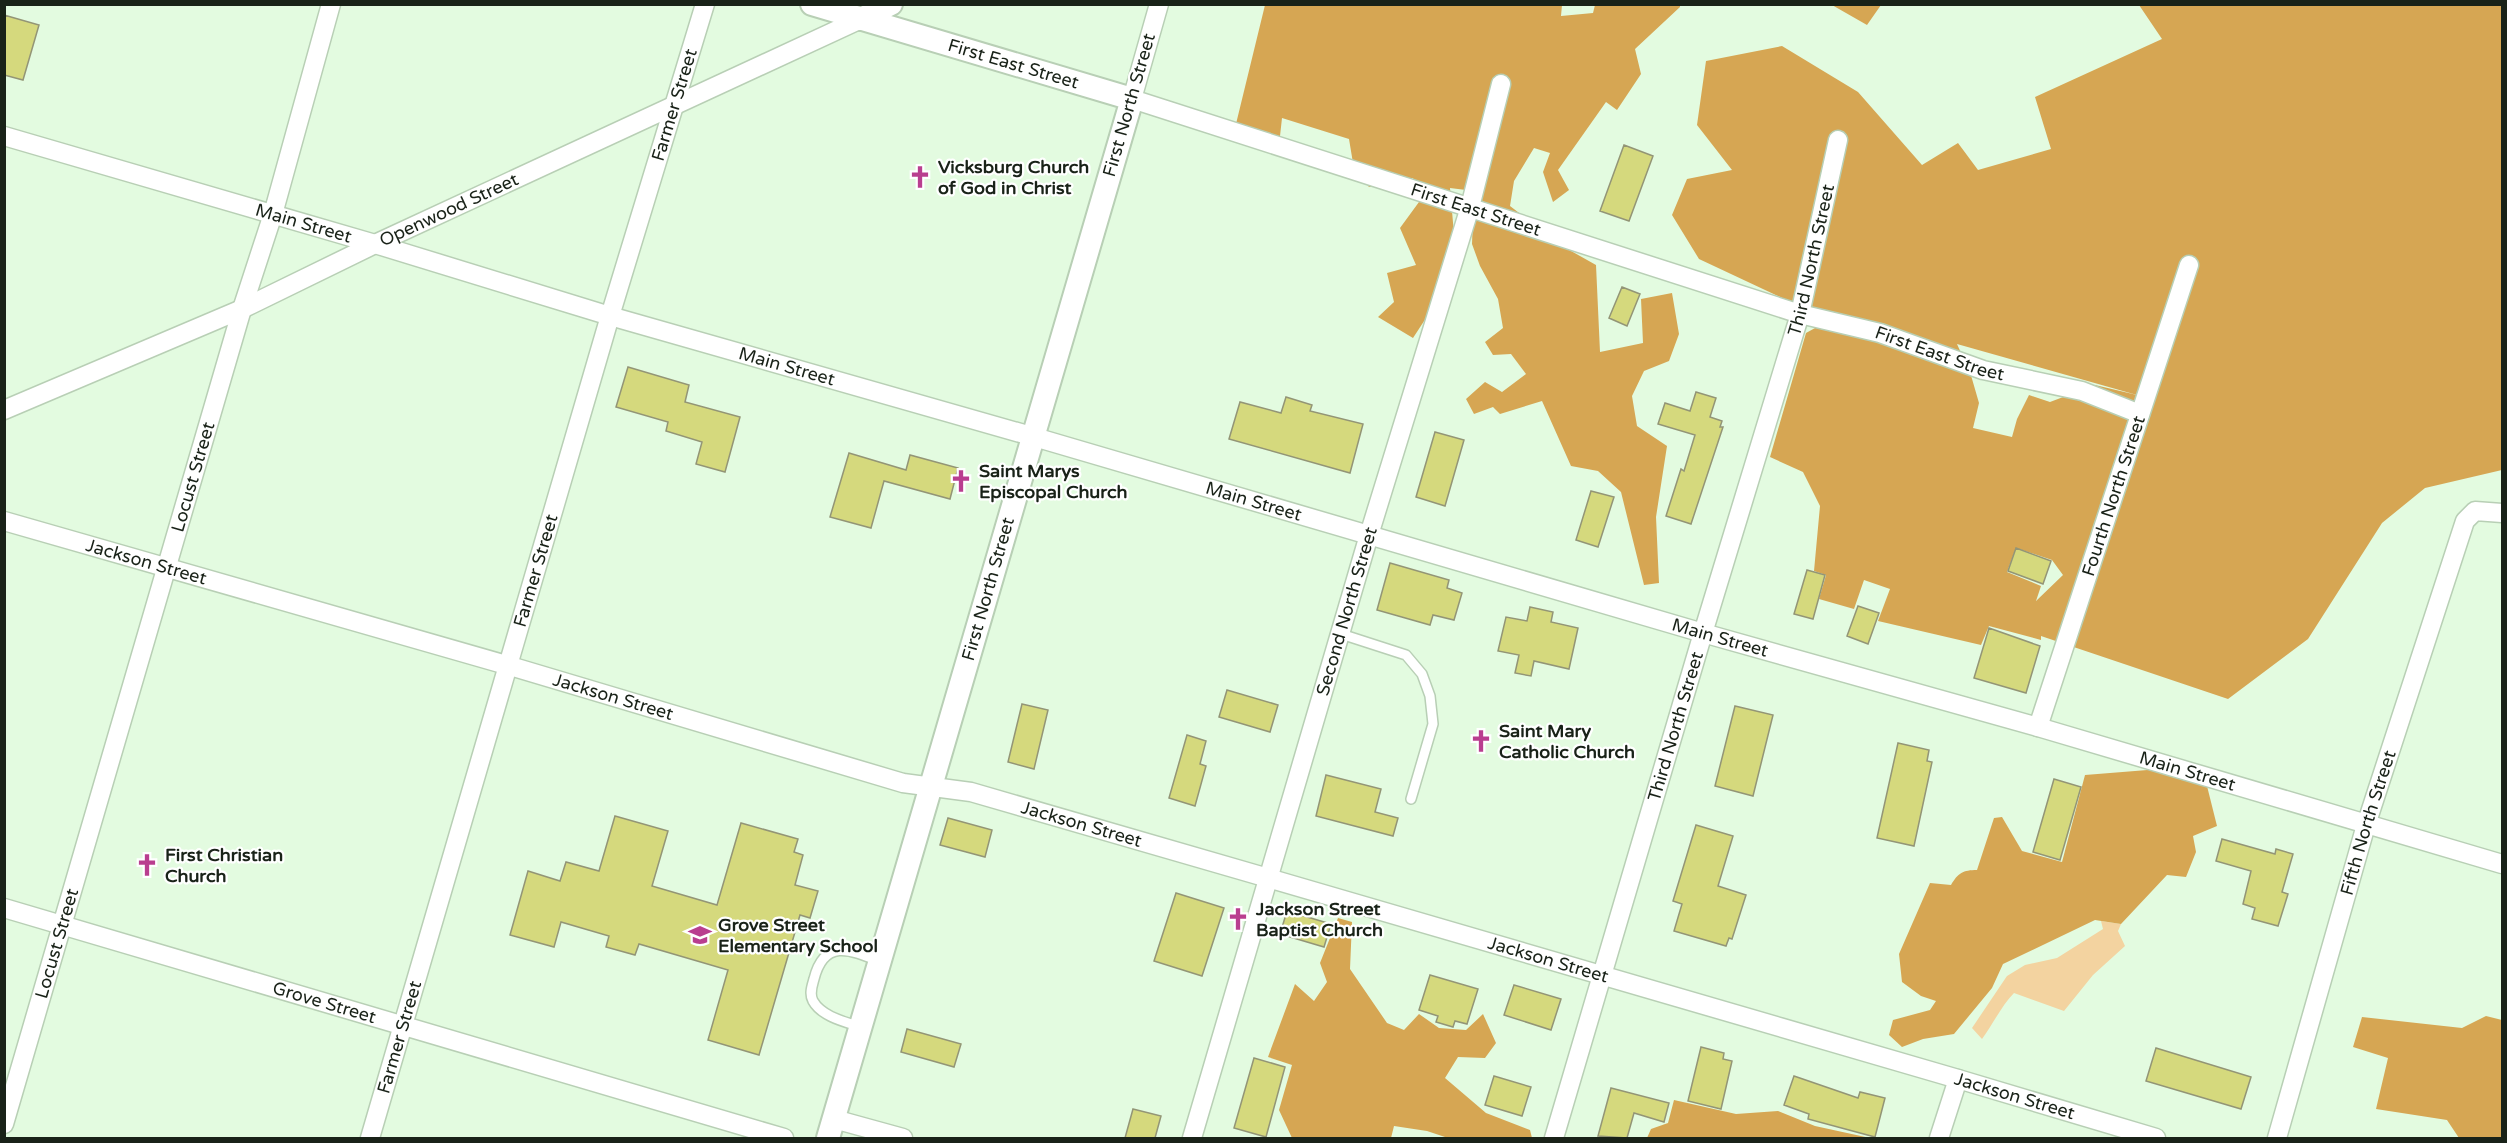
<svg xmlns="http://www.w3.org/2000/svg" width="2507" height="1143" viewBox="0 0 2507 1143" font-family="'Varela Round',sans-serif">
<style>
.green{fill:#f3d3a0}
.forest{fill:#d6a653;fill-rule:evenodd}
.building{fill:#d5d97d;stroke:#939576;stroke-width:1.5}
.lines{fill:none;stroke-linecap:round;stroke-linejoin:round}
.service-casing{stroke:#b8cfb5;stroke-width:12}
.minor-casing{stroke:#b8cfb5;stroke-width:21}
.tertiary-casing{stroke:#b8cfb5;stroke-width:26}
.service{stroke:#fff;stroke-width:9}
.minor{stroke:#fff;stroke-width:18}
.tertiary{stroke:#fff;stroke-width:22}
.labels{text-anchor:middle;stroke-width:4.5;stroke-linejoin:round;paint-order:stroke}
.street-label{font-size:18px;fill:#192218;stroke:#fff}
.poi-label{font-size:18px;font-weight:bold;fill:#192218;stroke:#fff;text-anchor:start}
</style>
<rect width="100%" height="100%" fill="#e3fbe0"/>
<path class="green" d="M 2101,921 L 2121,924 L 2118,931 L 2125,946 L 2093,975 L 2064,1011 L 2014,993 C 2002,1005 1993,1024 1982,1039 L 1972,1028 L 2007,976 L 2025,965 L 2057,958 L 2103,929 Z"/>
<path class="forest" d="M 1265,5 L 1562,5 L 1561,16 L 1593,13 L 1595,5 L 1680,5 L 1680,7 L 1635,49 L 1641,74 L 1617,110 L 1606,102 L 1558,170 L 1569,190 L 1553,202 L 1543,172 L 1550,153 L 1534,148 L 1514,181 L 1510,206 L 1564,247 L 1596,265 L 1600,352 L 1643,343 L 1641,299 L 1672,293 L 1679,334 L 1669,361 L 1644,371 L 1632,396 L 1637,426 L 1667,446 L 1656,517 L 1659,583 L 1644,585 L 1621,492 L 1598,471 L 1571,466 L 1542,401 L 1500,414 L 1493,407 L 1474,414 L 1466,399 L 1485,382 L 1502,392 L 1526,374 L 1511,354 L 1493,355 L 1485,342 L 1503,328 L 1498,299 L 1480,266 L 1472,244 L 1474,191 L 1450,188 L 1456,257 L 1445,289 L 1413,338 L 1378,317 L 1394,302 L 1387,273 L 1416,265 L 1400,228 L 1419,202 L 1413,178 L 1369,187 L 1354,169 L 1349,139 L 1282,118 L 1279,145 L 1235,128 Z
M 1832,5 L 1881,5 L 1867,25 Z
M 2139,5 L 2502,5 L 2502,470 L 2425,488 L 2382,523 L 2308,639 L 2228,699 L 2041,636 L 2041,640 L 1989,626 L 1981,645 L 1878,621 L 1890,589 L 1864,580 L 1854,609 L 1819,599 L 1826,575 L 1814,571 L 1820,506 L 1803,472 L 1770,457 L 1806,333 L 1826,322 L 1968,365 L 1979,403 L 1973,428 L 2012,437 L 2017,419 L 2029,395 L 2050,402 L 2095,385 L 2137,395 L 1957,344 L 1965,362 L 1825,318 L 1699,259 L 1672,215 L 1687,179 L 1732,170 L 1697,125 L 1706,61 L 1782,46 L 1858,92 L 1922,165 L 1958,143 L 1978,170 L 2051,149 L 2035,97 L 2162,39 ZM 2016,548 L 2052,560 L 2063,575 L 2036,601 L 2041,586 L 2007,572 Z
M 2160,769 L 2206,782 L 2217,826 L 2193,836 L 2196,852 L 2186,877 L 2167,875 L 2121,924 L 2095,920 L 2003,964 L 1992,988 L 1954,1034 L 1923,1039 L 1902,1047 L 1889,1035 L 1893,1020 L 1930,1010 L 1936,1001 L 1921,996 L 1902,982 L 1899,954 L 1930,883 L 1951,885 C 1958,873 1963,870 1977,870 L 1994,818 L 2002,817 L 2022,851 L 2062,862 L 2085,775 Z
M 1338,918 L 1352,922 L 1350,969 L 1387,1023 L 1404,1030 L 1419,1014 L 1439,1028 L 1466,1030 L 1483,1014 L 1496,1043 L 1485,1058 L 1458,1057 L 1445,1078 L 1486,1113 L 1530,1130 L 1532,1138 L 1448,1138 L 1427,1131 L 1394,1126 L 1391,1138 L 1292,1138 L 1279,1110 L 1292,1065 L 1268,1057 L 1295,984 L 1314,1001 L 1327,982 L 1320,963 Z
M 2486,1016 L 2502,1020 L 2502,1138 L 2459,1138 L 2447,1120 L 2376,1109 L 2388,1058 L 2353,1047 L 2362,1017 L 2462,1028 Z
M 1674,1100 L 1736,1114 L 1778,1111 L 1815,1126 L 1870,1138 L 1647,1138 L 1651,1129 L 1668,1123 Z"/>
<path class="building" d="M 4,15 L 39,25 L 23,80 L 4,75 Z
M 1624,145 L 1653,156 L 1629,221 L 1600,211 Z
M 1622,287 L 1640,294 L 1627,326 L 1609,318 Z
M 628,367 L 689,385 L 685,402 L 740,417 L 725,472 L 696,464 L 702,442 L 666,431 L 668,422 L 616,407 Z
M 1696,392 L 1716,398 L 1710,417 L 1722,421 L 1720,427 L 1723,427 L 1691,524 L 1666,516 L 1681,469 L 1684,471 L 1695,435 L 1658,424 L 1665,403 L 1690,411 Z
M 1286,397 L 1312,405 L 1310,411 L 1363,424 L 1350,473 L 1229,439 L 1240,402 L 1281,413 Z
M 1435,432 L 1464,440 L 1445,506 L 1416,497 Z
M 849,453 L 906,470 L 910,455 L 958,468 L 950,499 L 884,481 L 871,528 L 830,517 Z
M 1591,491 L 1614,497 L 1598,547 L 1576,540 Z
M 2016,548 L 2051,561 L 2043,584 L 2008,571 Z
M 1390,563 L 1449,580 L 1447,588 L 1462,593 L 1454,620 L 1433,615 L 1430,625 L 1377,610 Z
M 1807,570 L 1825,575 L 1813,619 L 1794,614 Z
M 1858,606 L 1879,613 L 1868,644 L 1847,636 Z
M 1530,607 L 1553,612 L 1551,622 L 1578,628 L 1569,669 L 1534,661 L 1531,676 L 1515,673 L 1519,655 L 1498,651 L 1506,617 L 1527,621 Z
M 1989,628 L 2040,646 L 2026,693 L 1974,678 Z
M 1227,690 L 1278,705 L 1270,732 L 1219,717 Z
M 1022,704 L 1048,710 L 1034,769 L 1008,762 Z
M 1735,706 L 1773,715 L 1753,796 L 1715,786 Z
M 1187,735 L 1206,741 L 1200,764 L 1206,766 L 1195,806 L 1169,798 Z
M 1898,743 L 1929,750 L 1927,761 L 1932,762 L 1914,846 L 1877,838 Z
M 1326,775 L 1381,789 L 1375,812 L 1398,818 L 1393,836 L 1316,816 Z
M 2054,779 L 2081,787 L 2060,860 L 2033,852 Z
M 615,816 L 668,831 L 652,886 L 717,905 L 741,823 L 798,839 L 794,852 L 803,855 L 795,885 L 818,891 L 810,918 L 800,915 L 759,1055 L 708,1040 L 728,970 L 639,944 L 635,955 L 606,947 L 609,936 L 561,922 L 554,947 L 510,935 L 528,871 L 560,881 L 566,862 L 599,871 Z
M 948,818 L 992,830 L 985,857 L 940,845 Z
M 1696,825 L 1733,836 L 1718,886 L 1746,895 L 1732,939 L 1729,938 L 1726,946 L 1674,931 L 1682,904 L 1673,901 Z
M 2222,839 L 2275,854 L 2276,849 L 2293,854 L 2282,892 L 2288,894 L 2278,926 L 2252,919 L 2255,908 L 2243,904 L 2251,871 L 2216,861 Z
M 1176,893 L 1224,908 L 1202,976 L 1154,961 Z
M 1287,911 L 1331,924 L 1324,947 L 1280,934 Z
M 1430,975 L 1478,989 L 1467,1024 L 1455,1021 L 1453,1027 L 1436,1022 L 1438,1016 L 1419,1010 Z
M 1514,985 L 1561,999 L 1551,1030 L 1504,1015 Z
M 907,1029 L 961,1044 L 954,1067 L 901,1052 Z
M 1701,1047 L 1724,1053 L 1723,1059 L 1732,1061 L 1721,1109 L 1688,1101 Z
M 2156,1048 L 2251,1077 L 2241,1109 L 2146,1081 Z
M 1254,1058 L 1285,1067 L 1266,1137 L 1234,1128 Z
M 1494,1076 L 1531,1087 L 1522,1116 L 1485,1105 Z
M 1794,1076 L 1858,1098 L 1860,1092 L 1885,1098 L 1875,1137 L 1808,1119 L 1809,1114 L 1784,1105 Z
M 1611,1088 L 1669,1103 L 1664,1122 L 1634,1113 L 1627,1138 L 1598,1136 Z
M 1133,1109 L 1161,1116 L 1155,1138 L 1125,1138 Z"/>
<g class="lines">
<g class="service-casing">
<path id="service" d="M 1341,634 L 1406,655 L 1422,674 L 1430,696 L 1433,724 L 1411,799
M 861,1027 C 846,1022 822,1017 813,1001 C 809,994 812,986 814,979 C 824,939 849,949 879,961"/>
</g>
<g class="minor-casing">
<g id="minor">
<path id="s1" d="M 1159,4 L 1132,99 L 1800,314 L 1880,333 L 1983,370 L 2082,391 L 2140,414"/>
<path id="s2" d="M 4,136 L 375,244 L 610,316 L 1031,436 L 1703,633 L 2038,727 L 2502,864"/>
<path id="s3" d="M 4,410 L 242,309 L 375,244 L 861,19"/>
<path id="s4" d="M 4,521 L 510,666 L 903,783 L 971,792 L 1268,878 L 1958,1079 L 2156,1138"/>
<path id="s5" d="M 2038,727 L 2189,265"/>
<path id="s6" d="M 4,908 L 784,1138"/>
<path d="M 834,1119 L 903,1138"/>
<path id="s7" d="M 4,1124 L 242,309 L 273,214 L 331,4"/>
<path id="s8" d="M 370,1138 L 610,316 L 705,4"/>
<path id="s9" d="M 1192,1138 L 1369,535 L 1470,207 L 1501,84"/>
<path id="s10" d="M 1554,1138 L 1703,633 L 1800,314 L 1838,140"/>
<path d="M 1939,1138 L 1958,1079"/>
<path id="s11" d="M 2277,1138 L 2366,825 L 2465,521 L 2475,511 L 2502,513"/>
</g>
</g>
<g class="tertiary-casing">
<g id="tertiary">
<path id="s12" d="M 812,4 L 1132,99 L 828,1138"/>
<path d="M 861,19 L 891,4"/>
</g>
</g>
<use href="#service" class="service"/>
<use href="#minor" class="minor"/>
<use href="#tertiary" class="tertiary"/>
</g>
<defs>
<g id="church-bare" transform="scale(1.8)"><path d="M-1.2-6h2.4v3.5h3.3v2.4h-3.3V6h-2.4V-.1h-3.3v-2.4h3.3Z" fill="#b93e8f" stroke="#fff" stroke-width="2.5" paint-order="stroke"/></g>
<g id="school-bare" transform="scale(1.8)"><path d="M0-5L7-2L0 1L-7-2ZM-4 1L0 2.5L4 1V4Q0 6-4 4Z" fill="#b93e8f" stroke="#fff" stroke-width="2.5" paint-order="stroke"/></g>
</defs>
<g fill-rule="evenodd">
<use href="#church-bare" x="920" y="177"/>
<use href="#church-bare" x="961" y="481"/>
<use href="#church-bare" x="1481" y="741"/>
<use href="#church-bare" x="147" y="865"/>
<use href="#church-bare" x="1238" y="919"/>
<use href="#school-bare" x="700" y="935"/>
</g>
<g class="labels">
<g class="street-label">
<text dy="6" stroke="none"><textPath href="#s12" startOffset="210">First East Street</textPath></text>
<text dy="6" stroke="none"><textPath href="#s8" startOffset="1077">Farmer Street</textPath></text>
<text transform="translate(1129 105) rotate(-74)" y="6">First North Street</text>
<text dy="6" stroke="none"><textPath href="#s1" startOffset="460">First East Street</textPath></text>
<text dy="6" stroke="none"><textPath href="#s3" startOffset="488">Openwood Street</textPath></text>
<text dy="6" stroke="none"><textPath href="#s2" startOffset="312">Main Street</textPath></text>
<text dy="6" stroke="none"><textPath href="#s10" startOffset="915">Third North Street</textPath></text>
<text dy="6" stroke="none"><textPath href="#s1" startOffset="946">First East Street</textPath></text>
<text dy="6" stroke="none"><textPath href="#s2" startOffset="816">Main Street</textPath></text>
<text dy="6" stroke="none"><textPath href="#s7" startOffset="674">Locust Street</textPath></text>
<text dy="6" stroke="none"><textPath href="#s5" startOffset="243">Fourth North Street</textPath></text>
<text dy="6" stroke="none"><textPath href="#s2" startOffset="1302">Main Street</textPath></text>
<text dy="6" stroke="none"><textPath href="#s4" startOffset="148">Jackson Street</textPath></text>
<text dy="6" stroke="none"><textPath href="#s8" startOffset="591">Farmer Street</textPath></text>
<text transform="translate(988 589) rotate(-74)" y="6">First North Street</text>
<text dy="6" stroke="none"><textPath href="#s9" startOffset="549">Second North Street</textPath></text>
<text dy="6" stroke="none"><textPath href="#s2" startOffset="1788">Main Street</textPath></text>
<text dy="6" stroke="none"><textPath href="#s4" startOffset="634">Jackson Street</textPath></text>
<text dy="6" stroke="none"><textPath href="#s10" startOffset="429">Third North Street</textPath></text>
<text dy="6" stroke="none"><textPath href="#s2" startOffset="2274">Main Street</textPath></text>
<text dy="6" stroke="none"><textPath href="#s11" startOffset="328">Fifth North Street</textPath></text>
<text dy="6" stroke="none"><textPath href="#s4" startOffset="1120">Jackson Street</textPath></text>
<text dy="6" stroke="none"><textPath href="#s7" startOffset="188">Locust Street</textPath></text>
<text dy="6" stroke="none"><textPath href="#s4" startOffset="1606">Jackson Street</textPath></text>
<text dy="6" stroke="none"><textPath href="#s6" startOffset="334">Grove Street</textPath></text>
<text dy="6" stroke="none"><textPath href="#s8" startOffset="105">Farmer Street</textPath></text>
<text dy="6" stroke="none"><textPath href="#s4" startOffset="2092">Jackson Street</textPath></text>
</g>
<g class="poi-label">
<text x="938" y="173">Vicksburg Church<tspan x="938" dy="21">of God in Christ</tspan></text>
<text x="979" y="477">Saint Marys<tspan x="979" dy="21">Episcopal Church</tspan></text>
<text x="1499" y="737">Saint Mary<tspan x="1499" dy="21">Catholic Church</tspan></text>
<text x="165" y="861">First Christian<tspan x="165" dy="21">Church</tspan></text>
<text x="1256" y="915">Jackson Street<tspan x="1256" dy="21">Baptist Church</tspan></text>
<text x="718" y="931">Grove Street<tspan x="718" dy="21">Elementary School</tspan></text>
</g>
</g>
<rect width="2507" height="1143" fill="none" stroke="#192218" stroke-width="12"/>
</svg>
